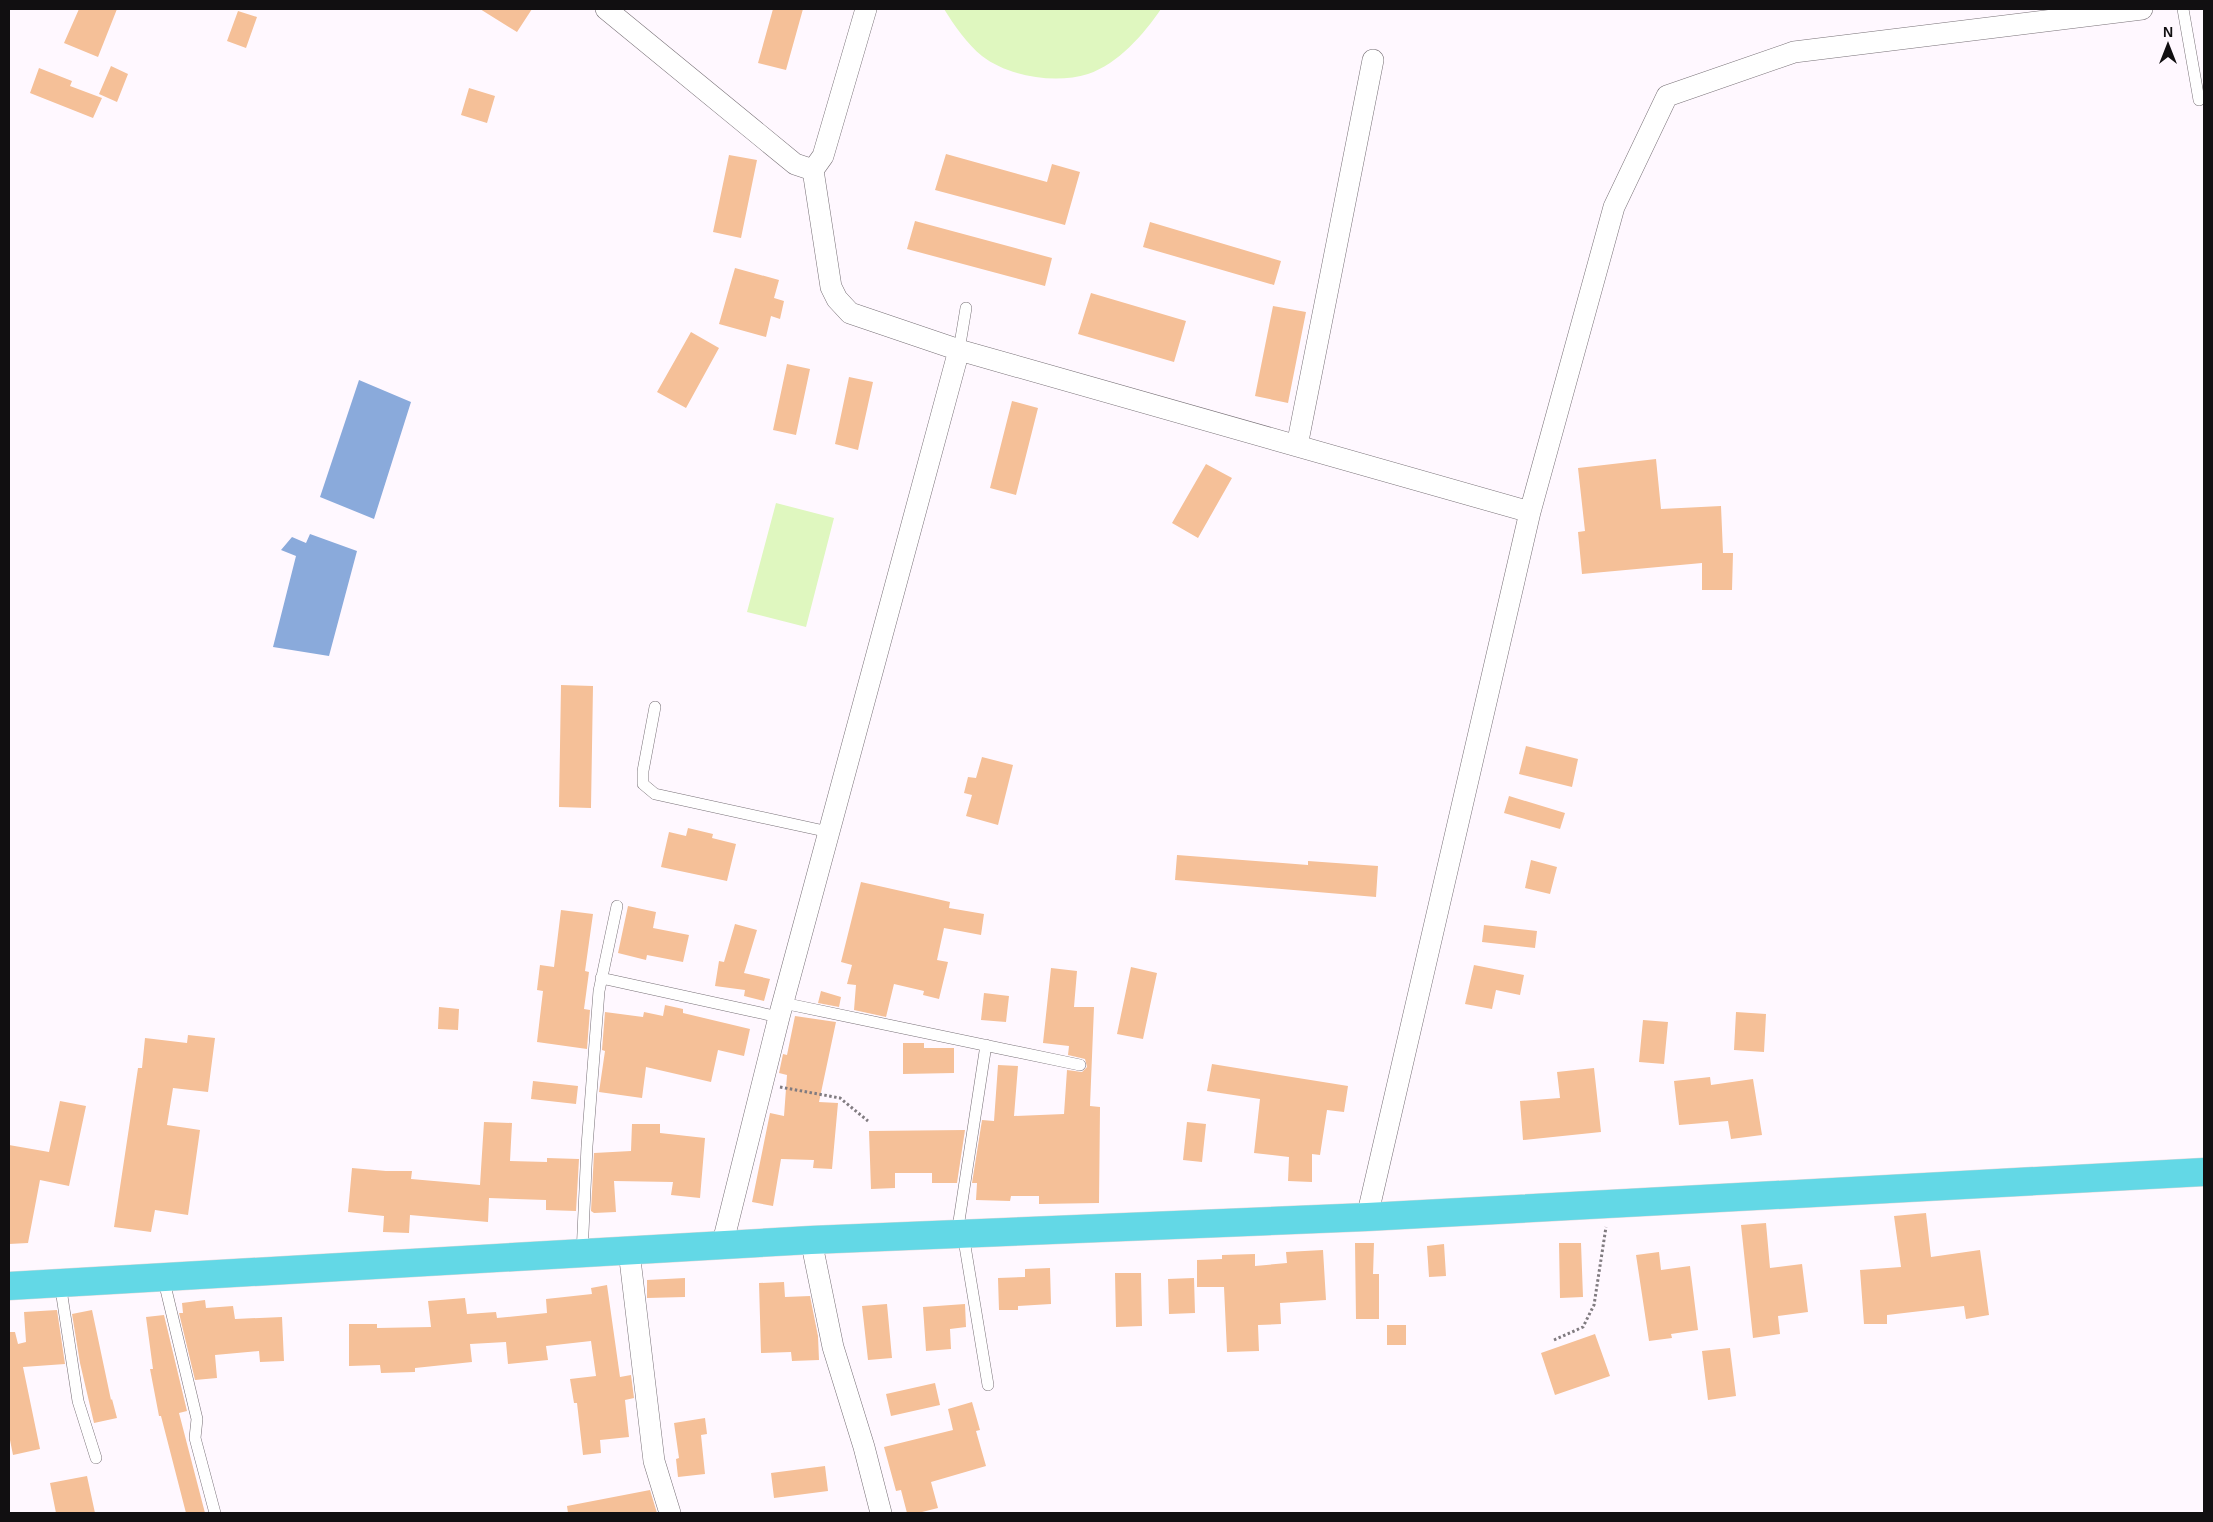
<svg xmlns="http://www.w3.org/2000/svg" width="2213" height="1522" viewBox="0 0 2213 1522" font-family="Helvetica,sans-serif">
<style>
.green{fill:#dff7bf}
.water{fill:#8aaadb}
.building{fill:#f5c098}
.lines{fill:none;stroke-linecap:round;stroke-linejoin:round}
.service-casing{stroke:#787177;stroke-width:12}
.minor-casing{stroke:#787177;stroke-width:22}
.trunk-casing{stroke:#d9d9d9;stroke-width:29}
.path{stroke:#807b80;stroke-width:3;stroke-dasharray:2.5 2.5;stroke-linecap:butt}
.service{stroke:#fff;stroke-width:11}
.minor{stroke:#fff;stroke-width:21}
.trunk{stroke:#63d8e6;stroke-width:28}
</style>
<rect width="100%" height="100%" fill="#fff8ff"/>
<path class="green" d="M 944,9 L 1161,9 C 1144,34 1118,64 1088,74 C 1056,84 1009,77 982,56 C 967,44 954,25 944,9 Z
M 776,503 L 834,518 L 806,627 L 747,612 Z"/>
<path class="water" d="M 359,380 L 411,402 L 374,519 L 320,497 Z
M 310,534 L 357,551 L 329,656 L 273,647 L 296,556 L 281,550 L 292,537 L 306,543 Z"/>
<path class="building" d="M 79,9 L 117,9 L 98,57 L 64,43 Z
M 480,9 L 532,9 L 517,32 Z
M 773,9 L 803,9 L 786,70 L 758,63 Z
M 238,11 L 257,17 L 246,48 L 227,41 Z
M 111,66 L 128,74 L 117,102 L 99,94 Z
M 39,68 L 72,81 L 70,86 L 102,98 L 93,118 L 30,93 Z
M 469,88 L 495,96 L 487,123 L 461,115 Z
M 946,154 L 1047,182 L 1052,164 L 1080,172 L 1065,225 L 935,190 Z
M 729,155 L 757,160 L 741,238 L 713,232 Z
M 915,221 L 1052,258 L 1045,286 L 907,249 Z
M 1150,222 L 1281,261 L 1274,285 L 1143,247 Z
M 735,268 L 779,280 L 774,298 L 784,301 L 780,319 L 771,316 L 766,337 L 719,324 Z
M 1091,293 L 1186,321 L 1174,362 L 1078,334 Z
M 1273,306 L 1306,312 L 1288,403 L 1255,396 Z
M 691,332 L 719,348 L 686,408 L 657,392 Z
M 787,364 L 810,369 L 796,435 L 773,430 Z
M 849,377 L 873,382 L 858,450 L 835,444 Z
M 1012,401 L 1038,408 L 1016,495 L 990,488 Z
M 1656,459 L 1661,509 L 1721,506 L 1723,553 L 1733,553 L 1732,590 L 1702,590 L 1702,563 L 1582,574 L 1578,532 L 1585,531 L 1578,468 Z
M 1206,464 L 1232,478 L 1198,538 L 1172,523 Z
M 561,685 L 593,686 L 591,808 L 559,807 Z
M 1526,746 L 1578,759 L 1572,787 L 1519,774 Z
M 982,757 L 1013,765 L 998,825 L 966,816 L 972,795 L 964,793 L 968,777 L 976,778 Z
M 1509,796 L 1565,813 L 1560,829 L 1504,813 Z
M 688,828 L 713,834 L 712,838 L 736,844 L 727,881 L 661,867 L 669,832 L 686,836 Z
M 1177,855 L 1308,865 L 1308,861 L 1378,866 L 1376,897 L 1175,880 Z
M 1531,860 L 1557,867 L 1550,894 L 1525,888 Z
M 861,882 L 950,902 L 949,908 L 984,914 L 981,935 L 944,928 L 937,960 L 948,962 L 939,999 L 923,995 L 924,991 L 894,984 L 886,1017 L 854,1010 L 856,985 L 847,984 L 852,965 L 841,962 Z
M 628,906 L 656,912 L 653,928 L 689,935 L 683,962 L 647,955 L 646,960 L 618,953 Z
M 561,910 L 593,914 L 585,971 L 589,972 L 584,1009 L 590,1010 L 587,1049 L 537,1042 L 543,991 L 537,990 L 540,965 L 554,967 Z
M 735,924 L 757,930 L 744,973 L 770,979 L 764,1001 L 744,996 L 745,990 L 715,986 L 719,961 L 724,962 Z
M 1484,925 L 1537,931 L 1535,948 L 1482,942 Z
M 1474,965 L 1524,975 L 1520,995 L 1496,990 L 1492,1009 L 1465,1004 Z
M 1131,967 L 1157,973 L 1143,1039 L 1117,1034 Z
M 1051,968 L 1077,971 L 1074,1007 L 1094,1007 L 1090,1106 L 1100,1107 L 1099,1203 L 1039,1204 L 1039,1196 L 1011,1196 L 1010,1201 L 976,1200 L 977,1183 L 972,1183 L 982,1120 L 994,1121 L 998,1065 L 1018,1066 L 1014,1116 L 1064,1114 L 1067,1070 L 1082,1072 L 1087,1067 L 1085,1059 L 1068,1055 L 1069,1046 L 1043,1043 Z
M 821,991 L 841,997 L 839,1007 L 818,1003 Z
M 984,993 L 1009,996 L 1006,1022 L 981,1020 Z
M 665,1005 L 683,1009 L 683,1013 L 750,1029 L 744,1056 L 718,1050 L 711,1082 L 646,1067 L 642,1098 L 599,1092 L 605,1051 L 602,1050 L 605,1012 L 643,1017 L 644,1012 L 663,1016 Z
M 439,1007 L 459,1009 L 458,1030 L 438,1029 Z
M 1736,1012 L 1766,1014 L 1764,1052 L 1734,1050 Z
M 795,1016 L 836,1022 L 819,1102 L 838,1103 L 832,1169 L 813,1168 L 814,1160 L 781,1159 L 773,1206 L 752,1202 L 770,1113 L 784,1116 L 787,1075 L 779,1073 L 783,1054 L 787,1055 Z
M 1643,1020 L 1668,1022 L 1664,1064 L 1639,1062 Z
M 188,1035 L 215,1038 L 208,1092 L 173,1088 L 167,1125 L 200,1130 L 188,1215 L 155,1210 L 151,1232 L 114,1227 L 138,1068 L 142,1068 L 145,1038 L 187,1043 Z
M 903,1043 L 924,1043 L 924,1048 L 954,1048 L 954,1073 L 903,1074 Z
M 1212,1064 L 1348,1086 L 1344,1112 L 1327,1110 L 1320,1155 L 1312,1154 L 1312,1182 L 1288,1181 L 1289,1157 L 1254,1153 L 1260,1099 L 1207,1091 Z
M 1594,1068 L 1601,1132 L 1523,1140 L 1520,1101 L 1560,1098 L 1557,1072 Z
M 1710,1077 L 1711,1085 L 1753,1079 L 1762,1135 L 1731,1139 L 1728,1121 L 1679,1125 L 1674,1081 Z
M 533,1081 L 578,1086 L 576,1104 L 531,1099 Z
M 60,1101 L 86,1106 L 69,1186 L 40,1180 L 28,1243 L 9,1244 L 9,1145 L 49,1152 Z
M 484,1122 L 512,1123 L 510,1161 L 547,1162 L 547,1158 L 579,1159 L 576,1211 L 546,1210 L 546,1200 L 489,1198 L 488,1222 L 410,1215 L 409,1233 L 383,1232 L 384,1216 L 348,1212 L 352,1168 L 386,1171 L 412,1171 L 411,1179 L 480,1185 Z
M 1187,1122 L 1206,1124 L 1202,1162 L 1183,1160 Z
M 632,1124 L 660,1124 L 660,1133 L 705,1138 L 700,1198 L 671,1195 L 673,1182 L 614,1181 L 616,1212 L 594,1213 L 591,1211 L 594,1153 L 631,1151 Z
M 965,1130 L 957,1183 L 932,1183 L 932,1173 L 895,1173 L 895,1188 L 871,1189 L 869,1131 Z
M 1926,1213 L 1931,1257 L 1980,1250 L 1989,1315 L 1966,1319 L 1964,1306 L 1887,1315 L 1887,1324 L 1864,1324 L 1860,1270 L 1901,1267 L 1894,1216 Z
M 1766,1223 L 1770,1268 L 1802,1264 L 1808,1312 L 1778,1316 L 1780,1334 L 1753,1338 L 1741,1225 Z
M 1355,1243 L 1374,1243 L 1373,1274 L 1379,1274 L 1379,1319 L 1356,1319 Z
M 1559,1243 L 1581,1243 L 1583,1297 L 1560,1298 Z
M 1444,1244 L 1446,1276 L 1429,1277 L 1427,1246 Z
M 1323,1250 L 1326,1300 L 1280,1303 L 1281,1324 L 1258,1325 L 1259,1351 L 1227,1352 L 1224,1287 L 1197,1287 L 1197,1260 L 1222,1259 L 1222,1255 L 1255,1254 L 1255,1266 L 1287,1263 L 1286,1252 Z
M 1659,1252 L 1661,1270 L 1690,1266 L 1698,1330 L 1671,1334 L 1672,1338 L 1649,1341 L 1636,1255 Z
M 1050,1268 L 1051,1304 L 1018,1306 L 1018,1310 L 999,1310 L 998,1278 L 1025,1277 L 1025,1269 Z
M 1115,1273 L 1141,1273 L 1142,1326 L 1116,1327 Z
M 685,1278 L 685,1297 L 647,1298 L 647,1280 Z
M 1194,1278 L 1195,1313 L 1169,1314 L 1168,1279 Z
M 784,1282 L 785,1297 L 810,1296 L 818,1336 L 819,1360 L 792,1361 L 791,1352 L 761,1353 L 759,1283 Z
M 607,1285 L 620,1377 L 631,1375 L 634,1398 L 625,1400 L 629,1437 L 600,1440 L 601,1453 L 583,1455 L 577,1403 L 574,1403 L 570,1379 L 596,1376 L 591,1341 L 546,1346 L 548,1360 L 508,1364 L 506,1342 L 470,1344 L 472,1362 L 415,1368 L 415,1372 L 381,1373 L 380,1365 L 349,1366 L 349,1324 L 377,1324 L 377,1328 L 431,1327 L 428,1301 L 465,1298 L 467,1314 L 496,1312 L 497,1318 L 547,1313 L 546,1299 L 592,1294 L 591,1288 Z
M 205,1300 L 206,1308 L 233,1306 L 235,1319 L 282,1317 L 284,1361 L 260,1362 L 259,1351 L 215,1355 L 217,1378 L 195,1380 L 179,1313 L 183,1313 L 182,1303 Z
M 887,1304 L 892,1358 L 868,1360 L 862,1306 Z
M 965,1304 L 966,1327 L 950,1329 L 951,1349 L 926,1351 L 923,1307 Z
M 57,1310 L 65,1364 L 23,1367 L 40,1449 L 13,1455 L 9,1435 L 9,1332 L 15,1332 L 18,1344 L 26,1342 L 24,1312 Z
M 92,1310 L 111,1400 L 112,1399 L 117,1418 L 94,1423 L 80,1363 L 72,1314 Z
M 164,1315 L 187,1411 L 179,1413 L 205,1513 L 186,1513 L 161,1416 L 159,1416 L 150,1369 L 153,1369 L 146,1317 Z
M 1387,1325 L 1406,1325 L 1406,1345 L 1387,1345 Z
M 1595,1334 L 1610,1376 L 1555,1395 L 1541,1353 Z
M 1730,1348 L 1736,1396 L 1708,1400 L 1702,1351 Z
M 935,1383 L 940,1405 L 891,1416 L 886,1394 Z
M 972,1402 L 980,1430 L 976,1431 L 986,1466 L 931,1482 L 938,1508 L 918,1513 L 907,1513 L 901,1490 L 896,1491 L 884,1447 L 953,1430 L 948,1409 Z
M 705,1418 L 707,1434 L 701,1435 L 705,1474 L 678,1477 L 676,1459 L 679,1458 L 674,1423 Z
M 825,1466 L 828,1491 L 774,1498 L 771,1473 Z
M 87,1476 L 95,1513 L 56,1513 L 50,1483 Z
M 650,1490 L 657,1513 L 568,1513 L 567,1506 Z"/>
<g class="lines">
<g class="service-casing">
<path id="service" d="M 2183,9 L 2199,100
M 959,350 L 966,308
M 655,707 L 643,771 L 643,784 L 655,794 L 829,832
M 601,978 L 779,1017
M 783,1003 L 1080,1065
M 957,1234 L 986,1045
M 963,1234 L 988,1385
M 582,1254 L 587,1146 L 599,991 L 617,906
M 163,1277 L 197,1419 L 195,1438 L 215,1513
M 60,1283 L 78,1401 L 96,1458"/>
</g>
<g class="minor-casing">
<path id="minor" d="M 606,9 L 795,164 L 813,170 L 831,287 L 837,299 L 850,313 L 959,350 L 1530,512
M 813,170 L 823,156 L 866,9
M 1297,446 L 1373,60
M 1367,1217 L 1530,512 L 1614,207 L 1667,96 L 1794,52 L 2142,9
M 811,1240 L 833,1347 L 864,1447 L 881,1513
M 722,1246 L 779,1017 L 959,350
M 629,1251 L 654,1461 L 670,1513"/>
</g>
<g class="trunk-casing">
<path id="trunk" d="M 9,1286 L 811,1240 L 1367,1217 L 2204,1172"/>
</g>
<path class="path" d="M 780,1087 L 840,1098 L 868,1121
M 1554,1340 L 1583,1327 L 1594,1305 L 1606,1227"/>
<use href="#service" class="service"/>
<use href="#minor" class="minor"/>
<use href="#trunk" class="trunk"/>
</g>
<rect width="2213" height="1522" fill="none" stroke="#110f11" stroke-width="20"/>
<g transform="translate(2168 45)" stroke="#fff8ff" stroke-width="4" paint-order="stroke">
<path d="M0-4L9 19L0 12L-9 19Z" fill="#110f11"/>
<text y="-8" font-size="14" font-weight="bold" text-anchor="middle" fill="#110f11">N</text>
</g>
</svg>
